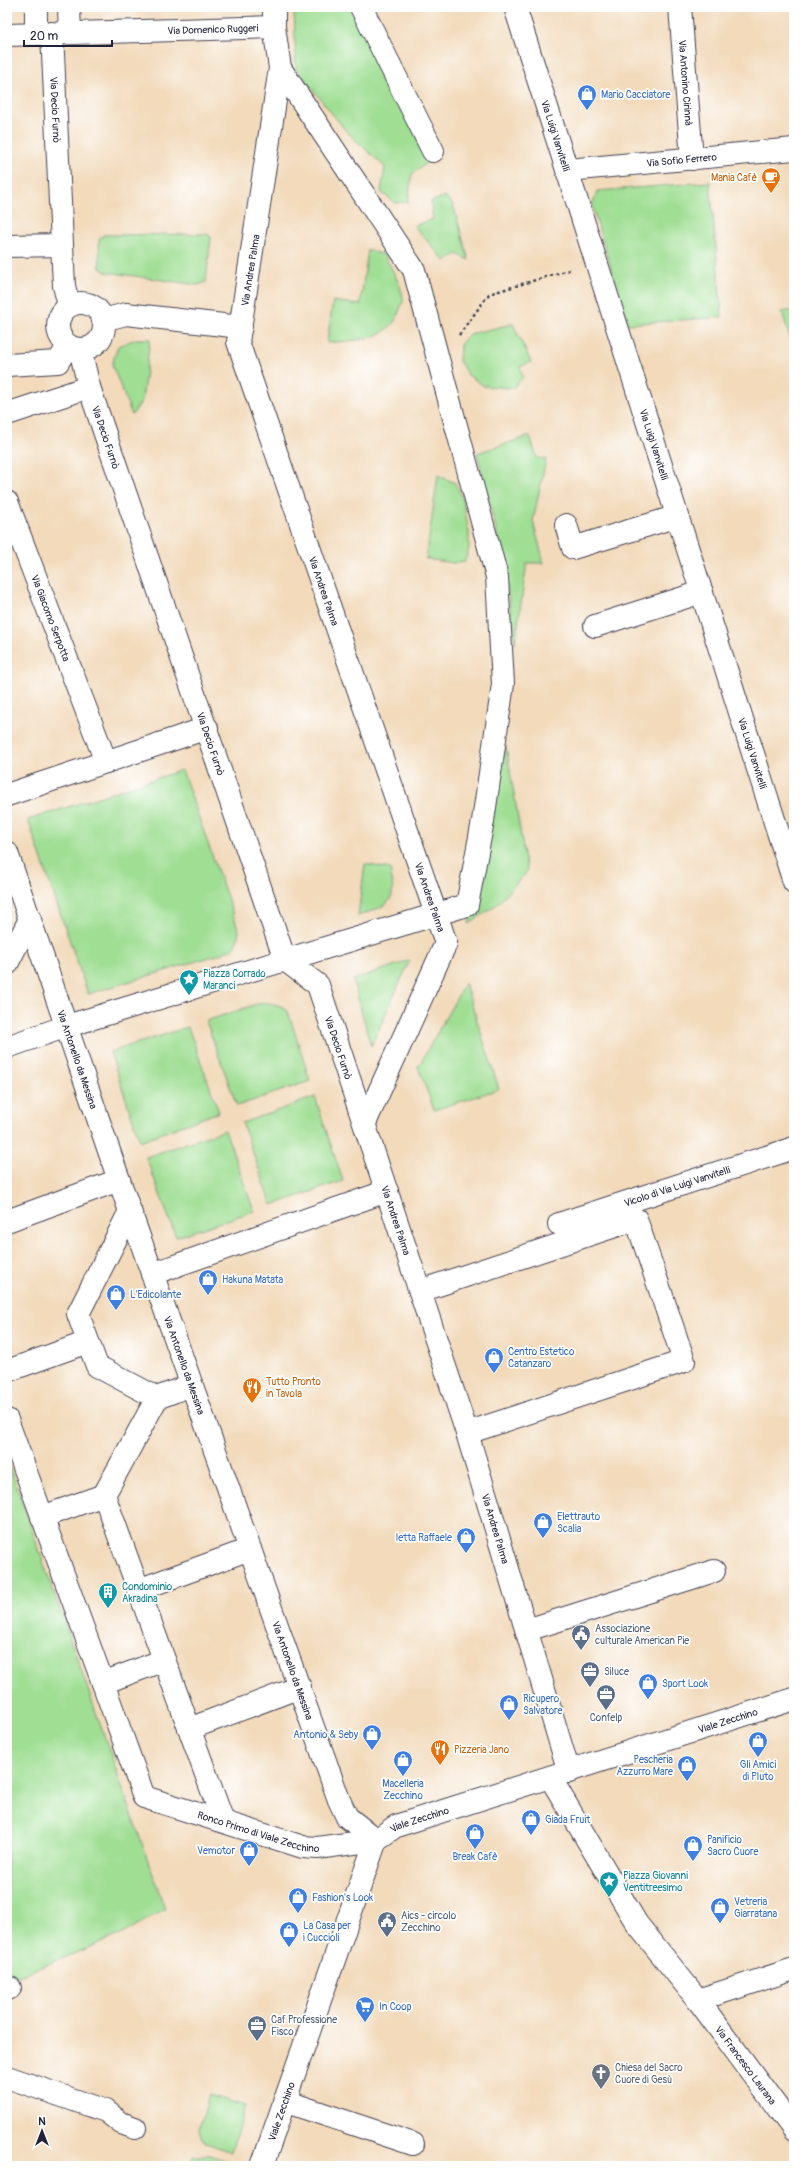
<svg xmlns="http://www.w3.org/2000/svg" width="801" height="2173" viewBox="0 0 801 2173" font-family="Pangolin,sans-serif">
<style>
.green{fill:#9fde93;stroke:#608067}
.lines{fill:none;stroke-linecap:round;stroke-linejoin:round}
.minor-casing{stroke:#413e4e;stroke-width:24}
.path{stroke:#413e4e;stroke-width:2.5;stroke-dasharray:3 3;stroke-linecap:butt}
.minor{stroke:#fff;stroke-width:22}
.labels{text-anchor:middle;stroke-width:3.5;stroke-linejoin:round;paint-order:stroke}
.street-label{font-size:10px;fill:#22223b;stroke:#fff}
.shop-label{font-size:10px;fill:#366cbe;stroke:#fff;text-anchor:start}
.food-label{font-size:10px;fill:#c56008;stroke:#fff;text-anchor:start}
.culture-label{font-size:10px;fill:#0d838f;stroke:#fff;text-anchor:start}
.service-label{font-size:10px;fill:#4e5e75;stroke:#fff;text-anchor:start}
.worship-label{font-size:10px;fill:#5b616d;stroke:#fff;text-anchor:start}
</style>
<rect width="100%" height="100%" fill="#fff"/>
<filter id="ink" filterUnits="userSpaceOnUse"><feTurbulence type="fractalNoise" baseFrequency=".025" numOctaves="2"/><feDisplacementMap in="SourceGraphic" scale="8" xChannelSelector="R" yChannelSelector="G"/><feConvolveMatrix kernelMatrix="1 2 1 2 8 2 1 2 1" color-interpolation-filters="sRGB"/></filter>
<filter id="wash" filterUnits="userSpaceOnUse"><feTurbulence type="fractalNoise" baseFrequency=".012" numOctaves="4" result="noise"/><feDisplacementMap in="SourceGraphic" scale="16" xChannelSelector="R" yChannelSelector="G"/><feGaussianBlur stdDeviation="0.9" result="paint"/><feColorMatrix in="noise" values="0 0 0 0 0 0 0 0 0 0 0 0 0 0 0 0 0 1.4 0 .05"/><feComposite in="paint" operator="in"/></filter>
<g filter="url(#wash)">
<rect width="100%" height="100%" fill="#f2dabb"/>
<path class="green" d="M 294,7 L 353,7 L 429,161 L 412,174 L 408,202 L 395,203 L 381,192 L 385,167 L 347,132 L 296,69 Z
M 710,182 L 722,317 L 628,324 L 592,206 L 597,191 Z
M 445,196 L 453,205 L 469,260 L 457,254 L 445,261 L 414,226 L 433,219 L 431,202 Z
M 207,234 L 211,237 L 206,282 L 198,285 L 106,272 L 100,268 L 99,240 L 103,235 Z
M 368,250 L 384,255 C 391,268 401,283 403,298 C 404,302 400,308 399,312 C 389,342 353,340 327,343 L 333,301 L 360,305 Z
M 794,310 L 794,350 L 782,312 Z
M 513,324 L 531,362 L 520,367 L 523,377 L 513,388 L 484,386 L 468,375 L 459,361 L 460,345 L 469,334 Z
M 136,339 L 150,339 L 142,401 L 132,415 L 112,365 L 118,346 Z
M 530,436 L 537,458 L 546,459 L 533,521 L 544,563 L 527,563 L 515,644 L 503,558 L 477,453 Z
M 438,475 L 455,483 L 462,496 L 469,532 L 469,549 L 465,561 L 454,563 L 426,559 Z
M 506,746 L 527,872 L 495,906 L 469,924 Z
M 182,770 L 239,931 C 237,948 233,949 217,955 L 88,994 L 28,820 Z
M 365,864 L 390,869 C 398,905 388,905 358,916 Z
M 410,960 L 371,1046 L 353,980 Z
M 465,983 L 499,1089 L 434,1110 L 418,1067 Z
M 270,1003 L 281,1006 L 288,1011 L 310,1081 L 237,1106 L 206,1021 L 257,1004 Z
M 188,1027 L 219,1112 L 140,1141 L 110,1052 Z
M 315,1097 L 343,1181 L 272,1205 L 242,1123 Z
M 225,1130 L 254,1211 L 176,1237 L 146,1157 Z
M 7,1459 L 165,1909 L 122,1934 L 7,1981 Z
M 209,2095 L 245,2106 L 231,2152 L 206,2143 L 199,2129 Z
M 194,2155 L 209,2155 L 228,2161 L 227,2166 L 190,2166 Z"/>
</g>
<g filter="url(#ink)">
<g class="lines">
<g class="minor-casing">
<g id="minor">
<path d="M 36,7 L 36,34"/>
<path d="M 69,7 L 70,33"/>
<path id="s1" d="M 274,7 L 274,27 L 280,68 L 238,342 L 446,943 L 365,1123"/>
<path d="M 361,7 L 433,151"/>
<path id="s2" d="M 515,7 L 794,882"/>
<path id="s3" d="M 680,7 L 692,159"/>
<path id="s4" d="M 52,33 L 64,286 L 69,305"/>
<path id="s5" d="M 7,35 L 274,27"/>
<path id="s6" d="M 568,170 L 794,149"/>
<path d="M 7,246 L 62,245"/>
<circle cx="81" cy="326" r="23"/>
<path d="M 103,320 L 126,314 L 241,327"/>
<path id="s7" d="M 80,349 L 89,387 L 285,960 L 318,985 L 467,1433 L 569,1772"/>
<path d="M 7,365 L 58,362 L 68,346"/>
<path d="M 7,414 L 89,387"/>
<path id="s8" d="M 7,502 L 106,762"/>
<path d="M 566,525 L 573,548 L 678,516"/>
<path d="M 595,626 L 702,592"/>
<path d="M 7,795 L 207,728"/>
<path id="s9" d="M 7,853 L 119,1180 L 339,1800 L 347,1817 L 376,1840"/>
<path d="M 7,964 L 30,919"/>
<path d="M 7,1047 L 67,1026 L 467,905 L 483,821 L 503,684 L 497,577 L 414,270 L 280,68"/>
<path d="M 130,1211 L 78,1314 L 97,1366 L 157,1398"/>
<path d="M 7,1221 L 119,1180"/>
<path id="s10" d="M 559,1224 L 794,1148"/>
<path d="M 152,1274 L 387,1191"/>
<path d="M 420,1291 L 636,1219 L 684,1361 L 467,1433"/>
<path d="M 7,1371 L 88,1342"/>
<path d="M 191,1385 L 157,1398 L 104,1495 L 223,1821"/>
<path d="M 7,1420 L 103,1683 L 164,1660"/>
<path d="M 42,1517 L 104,1495"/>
<path d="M 138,1590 L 250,1549"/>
<path d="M 527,1630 L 714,1571"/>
<path id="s11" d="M 103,1683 L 144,1797 L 303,1847 L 317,1848 L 376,1840"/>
<path d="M 189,1729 L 300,1687"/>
<path id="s12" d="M 550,1777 L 637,1924 L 698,2000 L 794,2130"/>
<path d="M 7,1989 L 10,1988"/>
<path d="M 698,2000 L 794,1969"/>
<path d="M 7,2077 L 106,2111 L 121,2123 L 135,2128"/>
<path d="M 284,2101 L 413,2144"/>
<path id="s13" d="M 262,2166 L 376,1840 L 396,1826 L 794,1699"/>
</g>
</g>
<path class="path" d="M 459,335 L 489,294 L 572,269"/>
<use href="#minor" class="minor"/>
</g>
</g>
<defs>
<g id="shop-pin" transform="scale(1)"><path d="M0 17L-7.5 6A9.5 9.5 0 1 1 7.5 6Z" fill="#3f7fe0" stroke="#fff"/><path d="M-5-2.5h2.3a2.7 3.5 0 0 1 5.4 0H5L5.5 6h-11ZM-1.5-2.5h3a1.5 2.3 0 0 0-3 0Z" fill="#fff"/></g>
<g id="cafe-pin" transform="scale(1)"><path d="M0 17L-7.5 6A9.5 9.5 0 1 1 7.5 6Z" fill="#e8710a" stroke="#fff"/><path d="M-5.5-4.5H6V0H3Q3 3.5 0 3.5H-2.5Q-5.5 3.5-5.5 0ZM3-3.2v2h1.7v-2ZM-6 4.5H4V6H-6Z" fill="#fff"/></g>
<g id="sight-pin" transform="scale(1)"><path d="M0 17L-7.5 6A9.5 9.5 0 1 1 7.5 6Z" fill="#0f9aa8" stroke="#fff"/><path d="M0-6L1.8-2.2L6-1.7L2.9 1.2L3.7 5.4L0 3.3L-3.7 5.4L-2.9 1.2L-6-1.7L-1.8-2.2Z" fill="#fff"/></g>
<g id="restaurant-pin" transform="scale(1)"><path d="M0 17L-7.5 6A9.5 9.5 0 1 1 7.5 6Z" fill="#e8710a" stroke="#fff"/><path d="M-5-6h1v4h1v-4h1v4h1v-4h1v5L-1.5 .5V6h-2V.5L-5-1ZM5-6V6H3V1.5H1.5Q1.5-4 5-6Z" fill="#fff"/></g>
<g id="building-pin" transform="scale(1)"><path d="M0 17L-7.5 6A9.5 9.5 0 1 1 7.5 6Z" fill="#0f9aa8" stroke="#fff"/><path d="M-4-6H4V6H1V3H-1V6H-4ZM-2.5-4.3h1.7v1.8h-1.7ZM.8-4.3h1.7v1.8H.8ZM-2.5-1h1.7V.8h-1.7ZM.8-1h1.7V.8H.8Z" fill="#fff"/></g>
<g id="civic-pin" transform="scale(1)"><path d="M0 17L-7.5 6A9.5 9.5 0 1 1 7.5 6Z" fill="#5c6f8a" stroke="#fff"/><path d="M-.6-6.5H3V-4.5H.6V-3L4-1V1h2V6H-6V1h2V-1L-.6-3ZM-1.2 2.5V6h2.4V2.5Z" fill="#fff"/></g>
<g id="office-pin" transform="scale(1)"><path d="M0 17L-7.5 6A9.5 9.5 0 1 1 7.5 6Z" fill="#5c6f8a" stroke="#fff"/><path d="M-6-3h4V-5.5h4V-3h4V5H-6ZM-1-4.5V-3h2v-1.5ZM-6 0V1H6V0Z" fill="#fff"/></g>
<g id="supermarket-pin" transform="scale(1)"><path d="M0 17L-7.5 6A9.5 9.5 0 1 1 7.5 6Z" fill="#3f7fe0" stroke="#fff"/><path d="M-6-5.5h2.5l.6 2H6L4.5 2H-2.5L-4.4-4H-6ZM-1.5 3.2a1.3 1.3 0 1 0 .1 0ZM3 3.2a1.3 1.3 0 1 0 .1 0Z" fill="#fff"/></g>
<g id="church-pin" transform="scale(1)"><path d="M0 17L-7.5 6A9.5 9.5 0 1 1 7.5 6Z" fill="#6b7280" stroke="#fff"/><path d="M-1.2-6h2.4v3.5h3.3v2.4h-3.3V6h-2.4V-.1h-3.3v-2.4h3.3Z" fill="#fff"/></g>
</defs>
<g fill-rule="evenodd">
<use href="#shop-pin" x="587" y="94"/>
<use href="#cafe-pin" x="771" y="177"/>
<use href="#sight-pin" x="189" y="979"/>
<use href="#shop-pin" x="208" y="1279"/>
<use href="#shop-pin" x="116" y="1294"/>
<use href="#shop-pin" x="494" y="1357"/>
<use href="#restaurant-pin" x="252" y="1387"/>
<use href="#shop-pin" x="543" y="1522"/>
<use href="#shop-pin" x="466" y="1537"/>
<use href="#building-pin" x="108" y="1592"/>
<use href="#civic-pin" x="581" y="1634"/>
<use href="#office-pin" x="590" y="1671"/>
<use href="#shop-pin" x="648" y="1683"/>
<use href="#office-pin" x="606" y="1694"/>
<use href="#shop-pin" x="509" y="1704"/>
<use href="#shop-pin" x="372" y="1734"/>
<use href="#shop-pin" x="758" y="1741"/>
<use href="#restaurant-pin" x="440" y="1749"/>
<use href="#shop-pin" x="403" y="1760"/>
<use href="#shop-pin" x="687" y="1765"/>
<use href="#shop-pin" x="531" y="1819"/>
<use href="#shop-pin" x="475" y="1833"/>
<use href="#shop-pin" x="693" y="1845"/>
<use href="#shop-pin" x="249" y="1850"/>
<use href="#sight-pin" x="609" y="1881"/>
<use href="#shop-pin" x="298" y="1897"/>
<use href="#shop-pin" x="720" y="1907"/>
<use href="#civic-pin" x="387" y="1921"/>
<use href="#shop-pin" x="289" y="1931"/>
<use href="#supermarket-pin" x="365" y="2006"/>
<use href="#office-pin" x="257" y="2025"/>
<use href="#church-pin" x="601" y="2073"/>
</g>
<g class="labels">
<g class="street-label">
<text dy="4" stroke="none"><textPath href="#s5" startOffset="206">Via Domenico Ruggeri</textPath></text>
<text dy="4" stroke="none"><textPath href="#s3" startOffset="76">Via Antonino Cirinnà</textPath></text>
<text dy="4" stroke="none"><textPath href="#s4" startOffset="77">Via Decio Furnò</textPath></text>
<text dy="4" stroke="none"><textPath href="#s2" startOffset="135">Via Luigi Vanvitelli</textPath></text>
<text dy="4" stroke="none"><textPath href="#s6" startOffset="114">Via Sofio Ferrero</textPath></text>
<text transform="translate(250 270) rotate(-81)" y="4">Via Andrea Palma</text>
<text dy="4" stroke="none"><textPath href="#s7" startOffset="92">Via Decio Furnò</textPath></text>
<text dy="4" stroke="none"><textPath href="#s2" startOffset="459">Via Luigi Vanvitelli</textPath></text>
<text dy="4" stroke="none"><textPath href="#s1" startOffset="602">Via Andrea Palma</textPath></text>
<text dy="4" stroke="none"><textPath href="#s8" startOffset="124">Via Giacomo Serpotta</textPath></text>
<text dy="4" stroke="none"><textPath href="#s7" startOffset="416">Via Decio Furnò</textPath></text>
<text dy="4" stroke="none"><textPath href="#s2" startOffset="783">Via Luigi Vanvitelli</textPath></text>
<text dy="4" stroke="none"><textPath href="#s1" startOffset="926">Via Andrea Palma</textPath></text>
<text dy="4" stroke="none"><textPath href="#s7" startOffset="752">Via Decio Furnò</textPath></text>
<text dy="4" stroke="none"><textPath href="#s9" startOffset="218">Via Antonello da Messina</textPath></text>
<text dy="4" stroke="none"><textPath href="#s10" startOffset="124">Vicolo di Via Luigi Vanvitelli</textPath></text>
<text dy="4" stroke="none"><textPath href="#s7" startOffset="934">Via Andrea Palma</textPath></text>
<text dy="4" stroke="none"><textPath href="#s9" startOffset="542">Via Antonello da Messina</textPath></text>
<text dy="4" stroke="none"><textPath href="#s7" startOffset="1258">Via Andrea Palma</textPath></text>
<text dy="4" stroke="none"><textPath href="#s9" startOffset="866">Via Antonello da Messina</textPath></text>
<text dy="4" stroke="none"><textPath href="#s13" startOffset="718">Viale Zecchino</textPath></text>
<text dy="4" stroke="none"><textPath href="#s13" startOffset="394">Viale Zecchino</textPath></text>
<text dy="4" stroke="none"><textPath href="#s11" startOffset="241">Ronco Primo di Viale Zecchino</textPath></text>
<text dy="4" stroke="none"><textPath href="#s12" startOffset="349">Via Francesco Laurana</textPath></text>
<text dy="4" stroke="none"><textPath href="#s13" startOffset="58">Viale Zecchino</textPath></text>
</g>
<g class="shop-label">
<text x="601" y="98">Mario Cacciatore</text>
<text x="222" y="1283">Hakuna Matata</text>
<text x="130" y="1298">L'Edicolante</text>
<text x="508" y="1355">Centro Estetico<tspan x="508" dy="12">Catanzaro</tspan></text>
<text x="557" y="1520">Elettrauto<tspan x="557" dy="12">Scalia</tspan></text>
<text x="452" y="1541" text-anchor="end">Ietta Raffaele</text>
<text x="662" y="1687">Sport Look</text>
<text x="523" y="1702">Ricupero<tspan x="523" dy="12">Salvatore</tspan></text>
<text x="358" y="1738" text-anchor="end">Antonio &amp; Seby</text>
<text x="673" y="1763" text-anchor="end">Pescheria<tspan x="673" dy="12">Azzurro Mare</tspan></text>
<text x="758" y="1768" text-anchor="middle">Gli Amici<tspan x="758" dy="12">di Pluto</tspan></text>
<text x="403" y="1787" text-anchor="middle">Macelleria<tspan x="403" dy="12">Zecchino</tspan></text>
<text x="545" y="1823">Giada Fruit</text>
<text x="707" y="1843">Panificio<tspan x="707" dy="12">Sacro Cuore</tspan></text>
<text x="235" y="1854" text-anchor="end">Vemotor</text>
<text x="475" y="1860" text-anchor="middle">Break Cafè</text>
<text x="312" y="1901">Fashion's Look</text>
<text x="734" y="1905">Vetreria<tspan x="734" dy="12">Giarratana</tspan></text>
<text x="303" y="1929">La Casa per<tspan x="303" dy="12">i Cuccioli</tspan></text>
<text x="379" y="2010">In Coop</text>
</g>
<g class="food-label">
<text x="757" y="181" text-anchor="end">Mania Cafè</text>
<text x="266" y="1385">Tutto Pronto<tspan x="266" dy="12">in Tavola</tspan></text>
<text x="454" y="1753">Pizzeria Jano</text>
</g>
<g class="culture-label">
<text x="203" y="977">Piazza Corrado<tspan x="203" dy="12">Maranci</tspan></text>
<text x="122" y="1590">Condominio<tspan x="122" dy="12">Akradina</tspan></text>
<text x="623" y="1879">Piazza Giovanni<tspan x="623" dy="12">Ventitreesimo</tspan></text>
</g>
<g class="service-label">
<text x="595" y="1632">Associazione<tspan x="595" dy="12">culturale American Pie</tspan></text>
<text x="604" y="1675">Siluce</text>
<text x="606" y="1721" text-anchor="middle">Confelp</text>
<text x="401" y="1919">Aics - circolo<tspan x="401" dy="12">Zecchino</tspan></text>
<text x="271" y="2023">Caf Professione<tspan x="271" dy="12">Fisco</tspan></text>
</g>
<g class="worship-label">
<text x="615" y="2071">Chiesa del Sacro<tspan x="615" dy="12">Cuore di Gesù</tspan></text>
</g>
</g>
<rect width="801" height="2173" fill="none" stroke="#fff" stroke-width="24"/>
<g transform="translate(42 2131)" stroke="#ffffff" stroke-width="3" paint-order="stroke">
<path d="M0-3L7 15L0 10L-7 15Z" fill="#22223b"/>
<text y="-6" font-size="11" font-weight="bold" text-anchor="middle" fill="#22223b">N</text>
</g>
<path d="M24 40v6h88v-6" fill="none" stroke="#22223b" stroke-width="2"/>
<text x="30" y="40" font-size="12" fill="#22223b" stroke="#ffffff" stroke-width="3" paint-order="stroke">20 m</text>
</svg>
